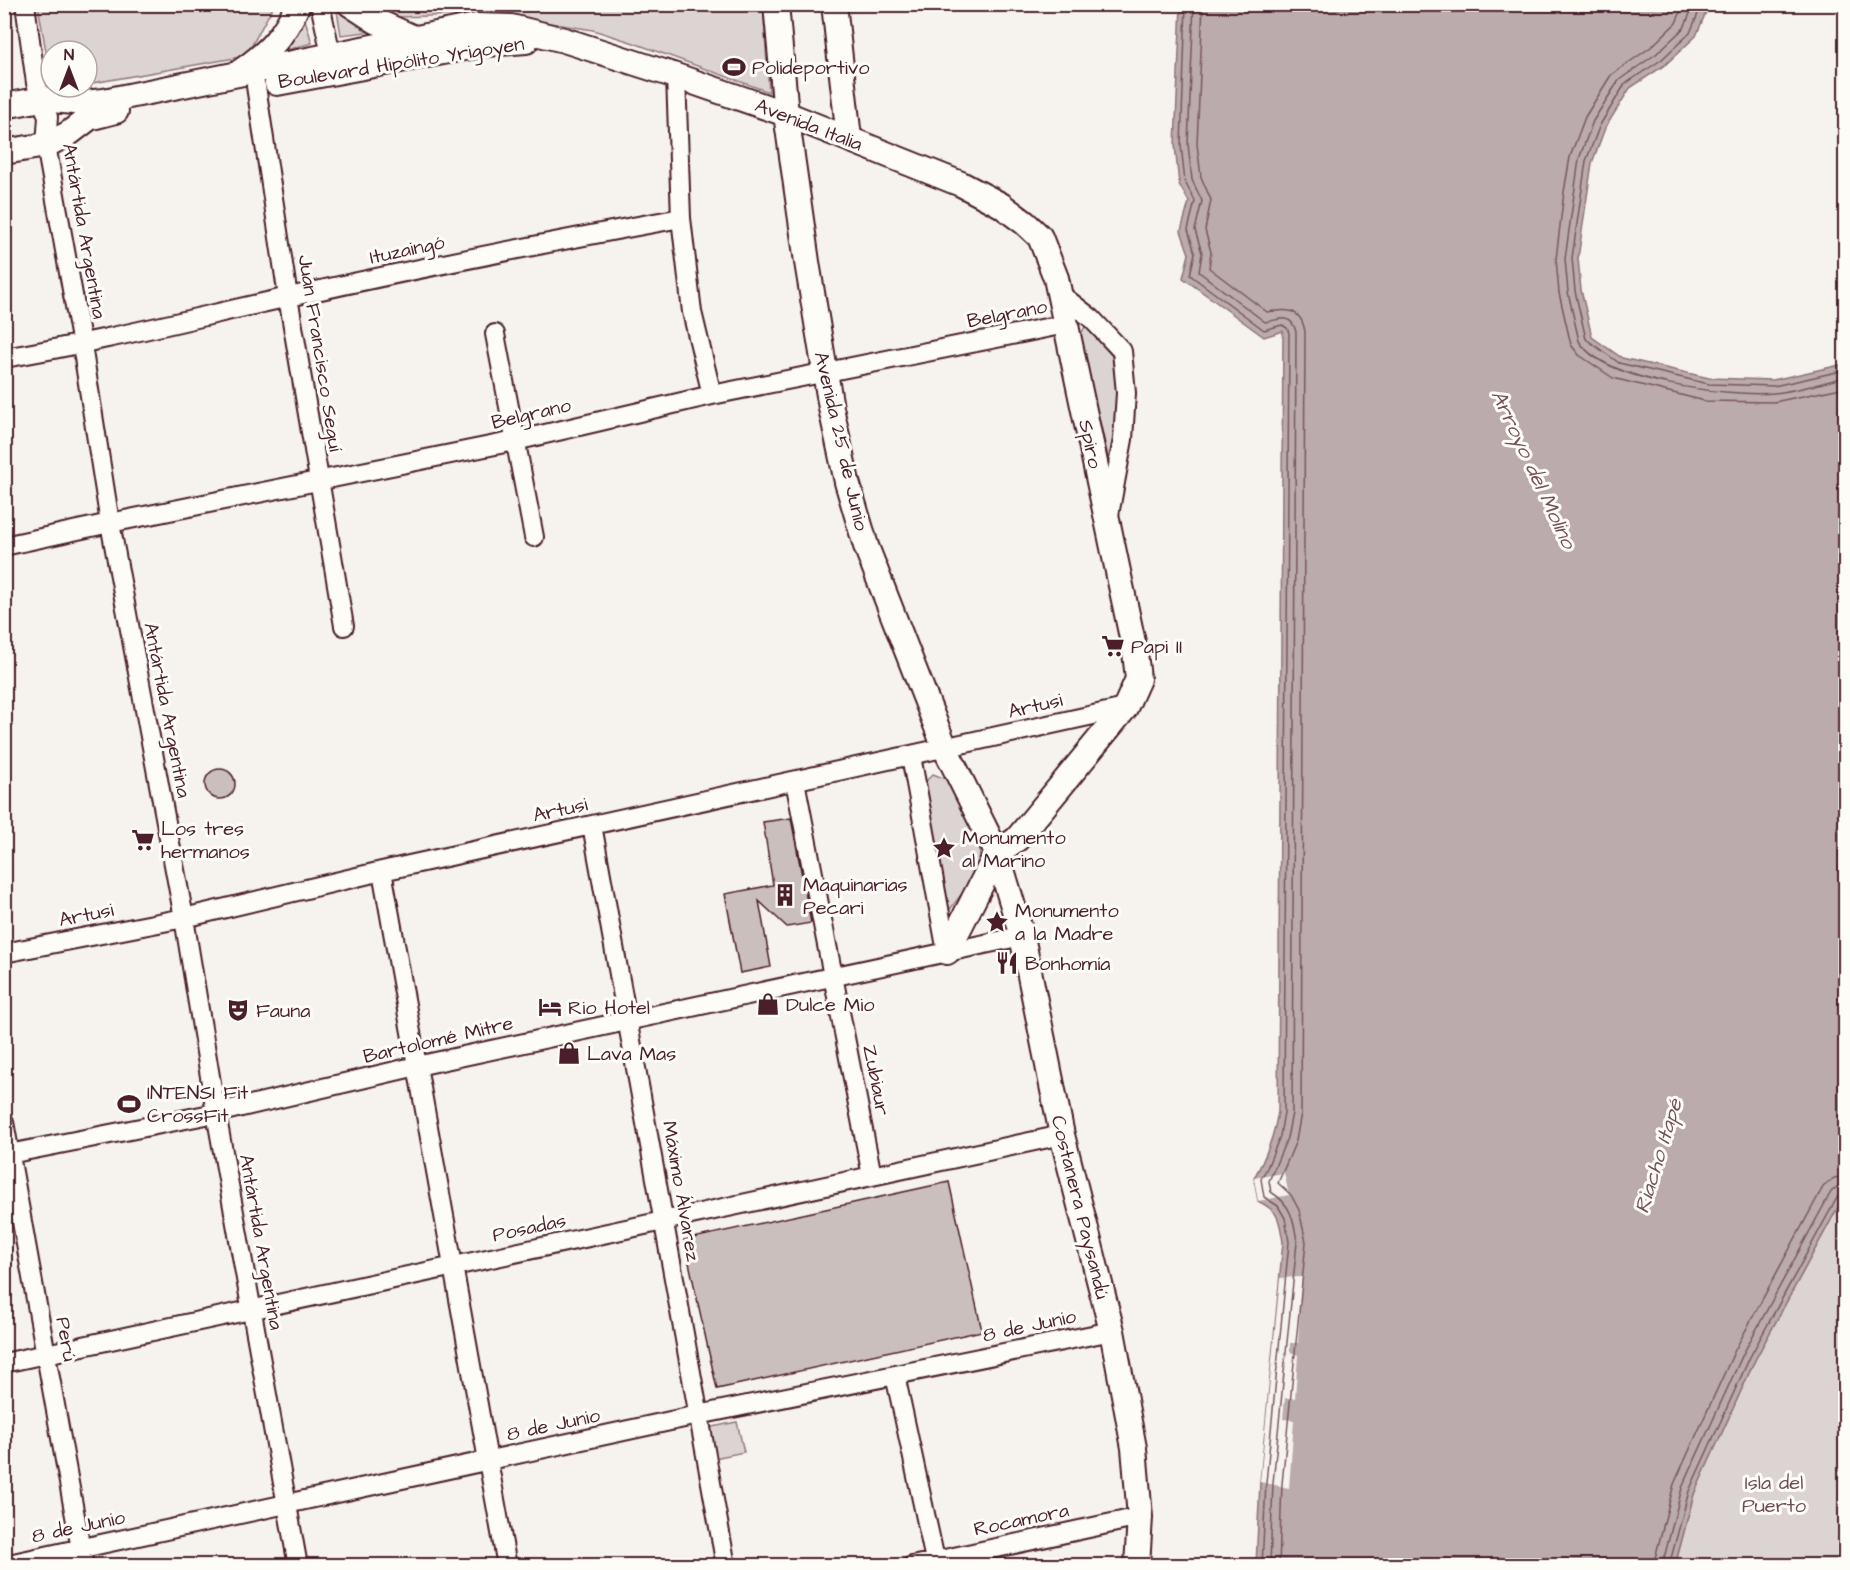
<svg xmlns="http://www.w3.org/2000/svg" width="1850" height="1570" viewBox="0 0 1850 1570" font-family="'Architects Daughter',sans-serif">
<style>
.green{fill:#dcd4d2;stroke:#937a7e;stroke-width:1.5}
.water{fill:#bbabac;stroke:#8e7378;stroke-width:1.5}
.pier{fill:#f6f3ef}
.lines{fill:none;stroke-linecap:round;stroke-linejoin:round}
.shore{stroke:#77575f;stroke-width:1.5}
.building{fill:#cbbfbe;stroke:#4a1f2b;stroke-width:1.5}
.street-casing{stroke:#4a1f2b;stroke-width:22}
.secondary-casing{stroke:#4a1f2b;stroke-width:28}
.street{stroke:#fdfcf7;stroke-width:18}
.secondary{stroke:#fdfcf7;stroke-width:24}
.labels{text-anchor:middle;stroke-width:6;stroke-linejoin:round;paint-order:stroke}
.street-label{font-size:20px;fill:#4a1f2b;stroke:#fdfcf7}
.poi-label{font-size:20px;fill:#4a1f2b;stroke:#fdfcf7;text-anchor:start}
.park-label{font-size:20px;fill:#6e4c55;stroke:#fdfcf7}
.water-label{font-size:21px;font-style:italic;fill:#725058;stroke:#fdfcf7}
</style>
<rect width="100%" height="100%" fill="#f6f3ef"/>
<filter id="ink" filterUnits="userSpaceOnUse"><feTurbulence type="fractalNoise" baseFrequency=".0167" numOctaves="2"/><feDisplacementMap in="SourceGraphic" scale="12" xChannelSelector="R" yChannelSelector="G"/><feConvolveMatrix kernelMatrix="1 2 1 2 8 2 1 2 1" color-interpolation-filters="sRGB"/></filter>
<g filter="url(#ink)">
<path class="green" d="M 38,5 L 274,5 L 246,56 L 87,84 L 87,51 L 51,51 L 51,81 Z
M 336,5 L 346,13 L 375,31 L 341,35 Z
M 370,5 L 763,5 L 769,92 L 631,42 L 593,30 L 493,14 L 398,17 Z
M 304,16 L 312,43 L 287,50 Z
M 1085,326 L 1112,356 L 1121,405 L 1111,469 L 1080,337 Z
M 933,774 L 946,779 L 980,844 L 979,871 L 948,912 L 923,784 Z
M 1845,1194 L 1845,1565 L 1675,1566 L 1694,1494 L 1755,1360 Z
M 737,1422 L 744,1452 L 714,1458 L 707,1428 Z"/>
<path class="water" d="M 1181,5 L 1709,5 L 1696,36 L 1665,65 L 1630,88 L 1605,128 L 1592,163 L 1578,258 L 1581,290 L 1592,337 L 1622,358 L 1709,378 L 1773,380 L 1845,364 L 1845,1194 L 1755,1360 L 1694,1494 L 1675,1565 L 1256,1565 L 1260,1482 L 1283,1242 C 1279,1219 1280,1212 1258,1201 L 1254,1178 C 1266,1158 1274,1135 1278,1112 L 1283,331 L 1264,337 L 1183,278 L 1189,254 L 1181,231 L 1189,202 L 1179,184 L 1175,145 Z"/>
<path class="pier" d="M 1284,1173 L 1289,1195 L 1258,1201 L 1254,1178 Z
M 1302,1277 L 1298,1343 L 1290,1343 L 1290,1352 L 1298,1355 L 1295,1398 L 1285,1398 L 1283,1419 L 1294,1420 L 1289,1488 L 1260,1482 L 1280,1278 Z"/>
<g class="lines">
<path class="shore" d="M 1186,4 L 1181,145 L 1185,182 L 1195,201 L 1188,230 L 1195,253 L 1190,275 L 1264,330 L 1282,325 L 1287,328 L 1289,333 L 1284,1112 L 1280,1136 L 1267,1168 L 1261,1179 L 1264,1197 L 1278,1206 L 1285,1218 L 1289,1242 L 1266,1483 L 1262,1566
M 1194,4 L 1188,144 L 1192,180 L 1202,201 L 1195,230 L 1202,253 L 1199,272 L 1265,322 C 1279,320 1291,312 1296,332 L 1292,1113 L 1287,1138 L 1269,1181 L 1271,1192 C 1291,1204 1294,1220 1297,1242 L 1273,1483 L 1270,1566
M 1203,4 L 1197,144 L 1201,177 L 1211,200 L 1205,230 L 1211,252 L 1209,268 L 1267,312 C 1286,309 1301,307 1305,332 L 1301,1113 L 1296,1141 L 1278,1183 L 1291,1195 L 1299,1210 L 1306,1242 L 1282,1484 L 1279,1566
M 1684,4 L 1676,23 L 1651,47 L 1611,75 L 1585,117 L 1570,157 L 1564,192 L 1556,259 L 1559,293 L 1571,345 L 1579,355 L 1613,378 L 1705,401 L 1774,402 L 1846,387
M 1694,4 L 1684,28 L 1656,54 L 1619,80 L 1593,121 L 1579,159 L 1565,259 L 1568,292 L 1579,341 C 1603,382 1730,397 1774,393 C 1797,391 1822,383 1846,377
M 1702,4 L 1690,33 L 1661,60 L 1625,84 L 1600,125 L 1586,161 L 1572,258 L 1575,291 L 1586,339 L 1619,363 L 1709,384 L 1774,386 L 1846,370
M 1653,1566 L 1674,1484 L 1735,1350 L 1823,1187 L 1834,1178 L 1846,1176
M 1662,1566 L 1682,1488 L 1743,1354 L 1831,1192 L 1838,1186 L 1846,1185
M 1669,1566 L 1689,1491 L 1750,1357 L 1838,1196 L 1846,1192"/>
</g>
<path class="building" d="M205 784a15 15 0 1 1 30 0a15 15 0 1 1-30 0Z
M 791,818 L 811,923 L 787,927 L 759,901 L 771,967 L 740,973 L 725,894 L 773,885 L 763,822 Z
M 949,1182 L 982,1331 L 717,1389 L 684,1240 Z"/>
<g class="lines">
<g class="street-casing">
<path id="street" d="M 25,4 L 36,83 L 48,117 L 46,145 L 82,345 L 110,523 L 184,918 L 216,1113 L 298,1566
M 320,4 L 334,68
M 256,86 L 288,297 L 344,626
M 681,218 L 692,312 L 712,395
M 1060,294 L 1091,318 L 1122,351 L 1126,393 L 1123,439 L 1109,515
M 495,334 L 534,537
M 4,358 C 100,342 194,318 289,297 C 419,268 550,242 681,218 L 676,76
M 4,546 L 110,523 L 515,441 L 712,395 L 1066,324
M 911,756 L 947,952
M 795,781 L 872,1176
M 592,825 L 726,1566
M 382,871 L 507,1566
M 4,953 L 184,918 L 382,871 L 1125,708
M 4,1122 L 84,1566
M 4,1155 L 216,1113 L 417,1066 L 1022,936
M 4,1363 L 1062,1135
M 895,1375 L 935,1560
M 4,1565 L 698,1415 L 1112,1331
M 912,1566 L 1140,1517"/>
</g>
<g class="secondary-casing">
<path id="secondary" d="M 350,4 L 376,21 L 414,38
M 776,4 L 786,114 L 807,262 L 831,408 L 847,482 L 866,546 L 934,720 L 945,748 L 997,853 L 1022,936 L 1062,1135 L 1112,1331 L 1134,1448 L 1140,1517 L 1137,1566
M 834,4 L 849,138
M 240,72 C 269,52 284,36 298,4
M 277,83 L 486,44 L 526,41
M 4,106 L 42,99 L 84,103 L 104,101 L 476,26 L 511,27 L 564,40 L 676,76 L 786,114 L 961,184 L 1001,205 L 1025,223 L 1040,237 L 1056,278 L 1135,652 L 1138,679 L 1125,708 L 1017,839 L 997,853 L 947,952
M 4,152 L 46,145 L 68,134 L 89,118 L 116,111"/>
</g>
<use href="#street" class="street"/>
<use href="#secondary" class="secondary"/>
</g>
</g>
<defs>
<g id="stadium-bare" transform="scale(1.8)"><path d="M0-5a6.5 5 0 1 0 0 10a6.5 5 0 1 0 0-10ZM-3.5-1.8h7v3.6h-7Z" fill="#4a1f2b" stroke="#fdfcf7" stroke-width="2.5" paint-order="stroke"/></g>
<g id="supermarket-bare" transform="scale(1.8)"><path d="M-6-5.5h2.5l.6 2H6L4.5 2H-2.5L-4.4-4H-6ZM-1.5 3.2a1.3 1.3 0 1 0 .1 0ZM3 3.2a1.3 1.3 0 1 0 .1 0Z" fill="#4a1f2b" stroke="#fdfcf7" stroke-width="2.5" paint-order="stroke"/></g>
<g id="sight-bare" transform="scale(1.8)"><path d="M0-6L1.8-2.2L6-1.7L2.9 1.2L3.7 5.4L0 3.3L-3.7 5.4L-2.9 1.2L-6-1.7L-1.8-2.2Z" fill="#4a1f2b" stroke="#fdfcf7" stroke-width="2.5" paint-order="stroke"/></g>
<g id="building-bare" transform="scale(1.8)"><path d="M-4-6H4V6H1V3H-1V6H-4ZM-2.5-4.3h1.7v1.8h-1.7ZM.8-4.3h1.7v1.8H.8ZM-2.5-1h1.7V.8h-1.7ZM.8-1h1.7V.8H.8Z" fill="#4a1f2b" stroke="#fdfcf7" stroke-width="2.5" paint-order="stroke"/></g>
<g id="restaurant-bare" transform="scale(1.8)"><path d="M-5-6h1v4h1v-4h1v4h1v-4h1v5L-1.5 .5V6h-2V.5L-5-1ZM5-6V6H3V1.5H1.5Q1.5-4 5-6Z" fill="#4a1f2b" stroke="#fdfcf7" stroke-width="2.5" paint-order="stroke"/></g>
<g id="shop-bare" transform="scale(1.8)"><path d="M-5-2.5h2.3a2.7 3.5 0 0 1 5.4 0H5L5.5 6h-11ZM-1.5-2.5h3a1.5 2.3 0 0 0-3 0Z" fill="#4a1f2b" stroke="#fdfcf7" stroke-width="2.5" paint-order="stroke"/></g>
<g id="hotel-bare" transform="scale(1.8)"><path d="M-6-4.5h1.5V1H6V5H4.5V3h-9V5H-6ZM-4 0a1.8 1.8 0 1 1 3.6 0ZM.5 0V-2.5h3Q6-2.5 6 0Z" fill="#4a1f2b" stroke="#fdfcf7" stroke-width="2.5" paint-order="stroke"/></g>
<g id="theatre-bare" transform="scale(1.8)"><path d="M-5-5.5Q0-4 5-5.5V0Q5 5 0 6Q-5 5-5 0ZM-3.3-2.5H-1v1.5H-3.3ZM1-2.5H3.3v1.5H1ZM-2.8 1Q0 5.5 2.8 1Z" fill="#4a1f2b" stroke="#fdfcf7" stroke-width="2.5" paint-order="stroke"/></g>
</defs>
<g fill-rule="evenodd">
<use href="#stadium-bare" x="734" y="67"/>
<use href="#supermarket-bare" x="1113" y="646"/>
<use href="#supermarket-bare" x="143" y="840"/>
<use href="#sight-bare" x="944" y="848"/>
<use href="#building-bare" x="785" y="895"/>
<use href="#sight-bare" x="997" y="922"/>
<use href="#restaurant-bare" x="1007" y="963"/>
<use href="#shop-bare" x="768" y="1004"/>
<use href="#hotel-bare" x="550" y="1007"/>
<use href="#theatre-bare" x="238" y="1010"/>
<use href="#shop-bare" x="569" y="1053"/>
<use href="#stadium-bare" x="129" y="1104"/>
</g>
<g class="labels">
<g class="street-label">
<text transform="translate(401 62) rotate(-9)" y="7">Boulevard Hipólito Yrigoyen</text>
<text transform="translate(809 124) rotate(21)" y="7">Avenida Italia</text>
<text transform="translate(85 231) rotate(80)" y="7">Antártida Argentina</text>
<text transform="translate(407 249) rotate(-12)" y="7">Ituzaingó</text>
<text transform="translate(1007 313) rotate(-11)" y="7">Belgrano</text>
<text transform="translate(321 353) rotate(81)" y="7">Juan Francisco Seguí</text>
<text transform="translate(531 413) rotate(-13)" y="7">Belgrano</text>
<text transform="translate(842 441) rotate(77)" y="7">Avenida 25 de Junio</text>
<text transform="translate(1091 444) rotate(78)" y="7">Spiro</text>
<text transform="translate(1035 705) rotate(-13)" y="7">Artusi</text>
<text transform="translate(168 710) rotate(79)" y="7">Antártida Argentina</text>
<text transform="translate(560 809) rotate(-12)" y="7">Artusi</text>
<text transform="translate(86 914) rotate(-11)" y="7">Artusi</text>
<text transform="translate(438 1039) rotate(-13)" y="7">Bartolomé Mitre</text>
<text transform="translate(877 1080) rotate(79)" y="7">Zubiaur</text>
<text transform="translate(682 1191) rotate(80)" y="7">Máximo Álvarez</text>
<text transform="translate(1081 1207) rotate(76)" y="7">Costanera Paysandú</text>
<text transform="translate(529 1227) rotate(-12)" y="7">Posadas</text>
<text transform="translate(262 1242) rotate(80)" y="7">Antártida Argentina</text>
<text transform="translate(1029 1325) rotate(-12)" y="7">8 de Junio</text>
<text transform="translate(67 1339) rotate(80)" y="7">Perú</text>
<text transform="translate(553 1424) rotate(-12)" y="7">8 de Junio</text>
<text transform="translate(1021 1519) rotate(-12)" y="7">Rocamora</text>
<text transform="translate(78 1526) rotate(-12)" y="7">8 de Junio</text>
</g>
<g class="poi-label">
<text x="752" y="74">Polideportivo</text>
<text x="1131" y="653">Papi II</text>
<text x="161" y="835">Los tres<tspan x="161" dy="23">hermanos</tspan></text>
<text x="962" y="844">Monumento<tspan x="962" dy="23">al Marino</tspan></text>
<text x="803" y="891">Maquinarias<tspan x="803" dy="23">Pecari</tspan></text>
<text x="1015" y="917">Monumento<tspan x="1015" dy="23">a la Madre</tspan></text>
<text x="1025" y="970">Bonhomía</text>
<text x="786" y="1011">Dulce Mio</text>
<text x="568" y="1014">Rio Hotel</text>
<text x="256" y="1017">Fauna</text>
<text x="587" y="1060">Lava Mas</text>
<text x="147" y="1099">INTENSI Fit<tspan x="147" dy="23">CrossFit</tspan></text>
</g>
<g class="park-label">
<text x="1774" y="1489">Isla del<tspan x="1774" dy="23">Puerto</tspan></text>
</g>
<g class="water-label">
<text transform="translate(1534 469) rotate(65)" y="7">Arroyo del Molino</text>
<text transform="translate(1658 1156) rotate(-73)" y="7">Riacho Itapé</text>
</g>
</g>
<rect width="1850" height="1570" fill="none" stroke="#fdfcf7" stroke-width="24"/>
<rect x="12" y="12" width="1826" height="1546" fill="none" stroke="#4a1f2b" stroke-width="2" filter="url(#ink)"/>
<g transform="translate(69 69)"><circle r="28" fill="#fdfcf7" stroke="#b5a4a5" stroke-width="1.5"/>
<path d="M0-4.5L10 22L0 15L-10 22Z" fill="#4a1f2b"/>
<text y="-9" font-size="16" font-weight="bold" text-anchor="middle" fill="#4a1f2b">N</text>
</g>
</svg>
